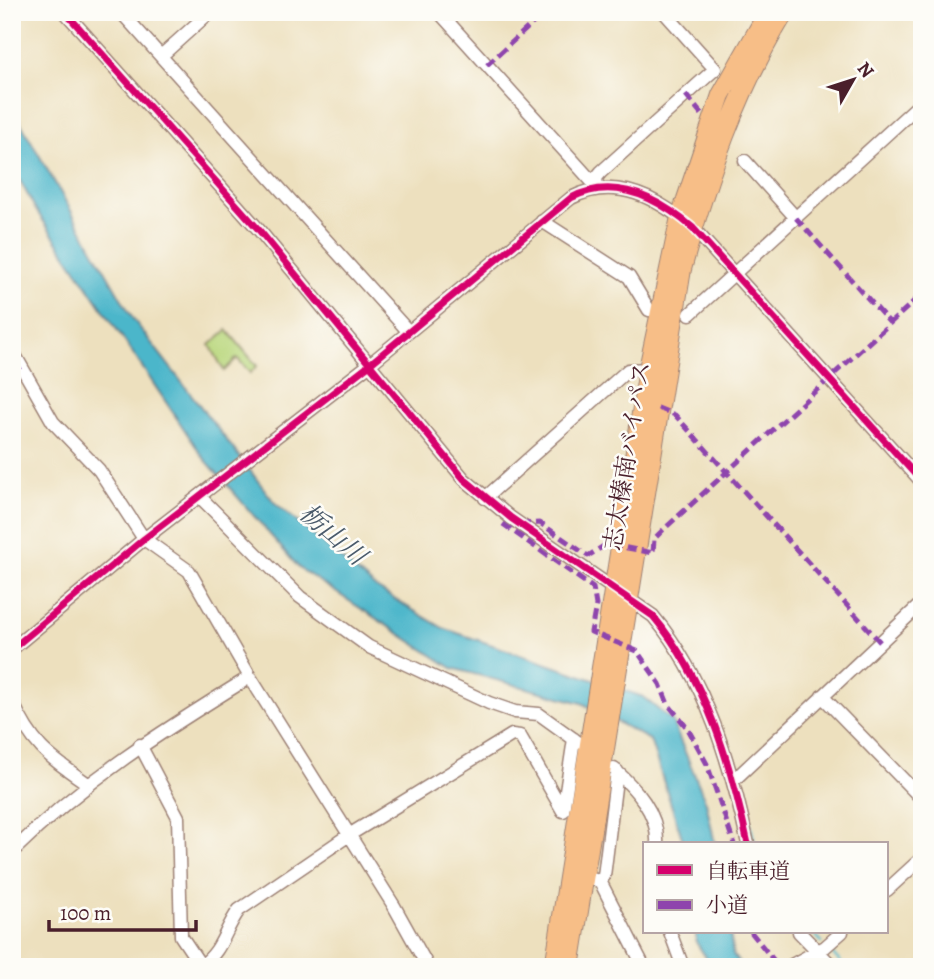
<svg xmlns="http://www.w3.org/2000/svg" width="934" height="979" viewBox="0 0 934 979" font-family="Alegreya,'Noto Serif JP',serif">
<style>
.green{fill:#b9d77d;stroke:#827b54;stroke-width:2}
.water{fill:#4cb6ca;stroke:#4b6a7a;stroke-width:2}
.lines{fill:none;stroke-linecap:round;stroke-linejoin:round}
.stream{stroke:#4cb6ca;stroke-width:2.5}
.minor-casing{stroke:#9c8074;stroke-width:15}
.highway-casing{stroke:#9c8074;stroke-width:20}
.minor{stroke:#fff;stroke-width:12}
.highway{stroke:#f7be87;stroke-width:18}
.quiet{stroke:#8e44ad;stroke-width:5;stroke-dasharray:10 5;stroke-linecap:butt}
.cycleway-casing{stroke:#fdfcf7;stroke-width:11}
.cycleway{stroke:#d6006c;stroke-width:7}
.labels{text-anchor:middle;stroke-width:5;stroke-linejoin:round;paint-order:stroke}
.street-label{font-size:24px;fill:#4a1f2b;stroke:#fdfcf7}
.water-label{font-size:26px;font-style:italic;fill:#4b5b6b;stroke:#fdfcf7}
</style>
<rect width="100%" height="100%" fill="#fdfcf7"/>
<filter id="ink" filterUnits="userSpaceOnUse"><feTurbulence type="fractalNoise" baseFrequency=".0143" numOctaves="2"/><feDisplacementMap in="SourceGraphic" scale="14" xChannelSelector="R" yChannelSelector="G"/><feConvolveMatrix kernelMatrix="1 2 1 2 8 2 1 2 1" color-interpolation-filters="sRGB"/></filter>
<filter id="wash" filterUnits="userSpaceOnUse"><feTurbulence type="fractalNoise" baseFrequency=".00686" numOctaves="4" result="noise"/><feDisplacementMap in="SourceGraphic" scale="28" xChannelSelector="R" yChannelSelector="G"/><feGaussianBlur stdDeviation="1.57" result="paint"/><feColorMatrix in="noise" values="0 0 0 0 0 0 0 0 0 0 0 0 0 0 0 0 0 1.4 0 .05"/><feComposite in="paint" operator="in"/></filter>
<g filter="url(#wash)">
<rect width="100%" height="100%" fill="#ede0be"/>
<path class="green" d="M 227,330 L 257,366 L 250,373 L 237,358 L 224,371 L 210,345 Z"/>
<path class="water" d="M 12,108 L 133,319 L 275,503 L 376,588 L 443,628 L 643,697 L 672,721 L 706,802 L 715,844 L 684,844 L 650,740 L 582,703 L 452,668 L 299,568 L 203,457 L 36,210 L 12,166 Z
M 696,932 L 730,932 L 733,955 L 742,967 L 712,967 L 696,942 Z"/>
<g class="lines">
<path class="stream" d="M 727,742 L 738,772
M 740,782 L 755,844
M 812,932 L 822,942
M 829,950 L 845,967"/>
</g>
</g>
<g filter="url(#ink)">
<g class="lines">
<g class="minor-casing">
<path id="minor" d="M 65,12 L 259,230 L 464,479 L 511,518 L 653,616 C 706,679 731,765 748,844
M 121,12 L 408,331
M 439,12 L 597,187
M 161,56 L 210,12
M 745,161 L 796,218
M 597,187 L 596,178 L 601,172 L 715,69 L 664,12
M 542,221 L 629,277 L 649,310
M 690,314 L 922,102
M 12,350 L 53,422 L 99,470 L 144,539 L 189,571 L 250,677 L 394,906 L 428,967
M 200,497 L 300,597 L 369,647 L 489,703 L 515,712 L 539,714 L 578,742
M 485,498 L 628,370 L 648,369
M 12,649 L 144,539 L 370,364 L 571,198 C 615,175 658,198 693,228 L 922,482
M 822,696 L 922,799
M 12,701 C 33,747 48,756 88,784
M 140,745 L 178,817 L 181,936 L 201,966
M 614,769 C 635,788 659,813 657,844
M 734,780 L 922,603
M 12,852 C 87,778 161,732 250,677
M 583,877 L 600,881 L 644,967
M 600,881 L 604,876 L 617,771
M 887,890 L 922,858
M 670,932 L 683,967
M 799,932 L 833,967
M 200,967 C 224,949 223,932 239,910 L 349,835 L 512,735 L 520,736 L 563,811 L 574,739
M 788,967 L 825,947 L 842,932"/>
</g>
<g class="highway-casing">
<path id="highway" d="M 554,967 L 648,369 L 680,217 L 721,95 L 768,12
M 570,967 L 682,269 C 707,179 736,92 785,12"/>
</g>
<use href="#minor" class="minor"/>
<use href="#highway" class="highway"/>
<path class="quiet" d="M 487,65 L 545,12
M 686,95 L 703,116
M 796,218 L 890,323
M 12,370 L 21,366
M 658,408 L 675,415 L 880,642
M 503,524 L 593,588 L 596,605 L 591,632 L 637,651 L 660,684 L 668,704 L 688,729 L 707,764 L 734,844
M 520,524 L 540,523 L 588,556 L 607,544 L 653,553 L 654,539 L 662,531 L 922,294
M 751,932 L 779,967
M 201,966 L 201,967"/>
<g class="cycleway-casing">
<path id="cycleway" d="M 65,12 L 259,230 L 464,479 L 511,518 L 653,616 C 706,679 731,765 748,844
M 12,649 L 144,539 L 370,364 L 571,198 C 615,175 658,198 693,228 L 922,482"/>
</g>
<use href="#cycleway" class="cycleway"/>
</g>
</g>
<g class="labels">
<g class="street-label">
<text transform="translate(627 456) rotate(-81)" y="8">志太榛南バイパス</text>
</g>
<g class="water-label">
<text transform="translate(333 534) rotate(41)" y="9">栃山川</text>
</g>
</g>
<rect width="934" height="979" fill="none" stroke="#fdfcf7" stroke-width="42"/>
<rect x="643" y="842" width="245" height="91" fill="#fdfcf7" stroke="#b5a4a5" stroke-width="2"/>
<rect x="657" y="865" width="35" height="10" fill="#d6006c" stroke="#b5a4a5" stroke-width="2"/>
<text x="706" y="878" font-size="21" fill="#4a1f2b">自転車道</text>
<rect x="657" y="900" width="35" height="10" fill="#8e44ad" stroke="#b5a4a5" stroke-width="2"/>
<text x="706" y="912" font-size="21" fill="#4a1f2b">小道</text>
<g transform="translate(853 80) rotate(51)" stroke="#fdfcf7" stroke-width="5" paint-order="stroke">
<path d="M0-5L12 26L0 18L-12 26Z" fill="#4a1f2b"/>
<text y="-10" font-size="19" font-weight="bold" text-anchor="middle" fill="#4a1f2b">N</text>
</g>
<path d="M49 920v10h147v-10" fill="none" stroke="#4a1f2b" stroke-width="3.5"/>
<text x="60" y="920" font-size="21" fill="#4a1f2b" stroke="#fdfcf7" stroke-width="5" paint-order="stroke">100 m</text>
</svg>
